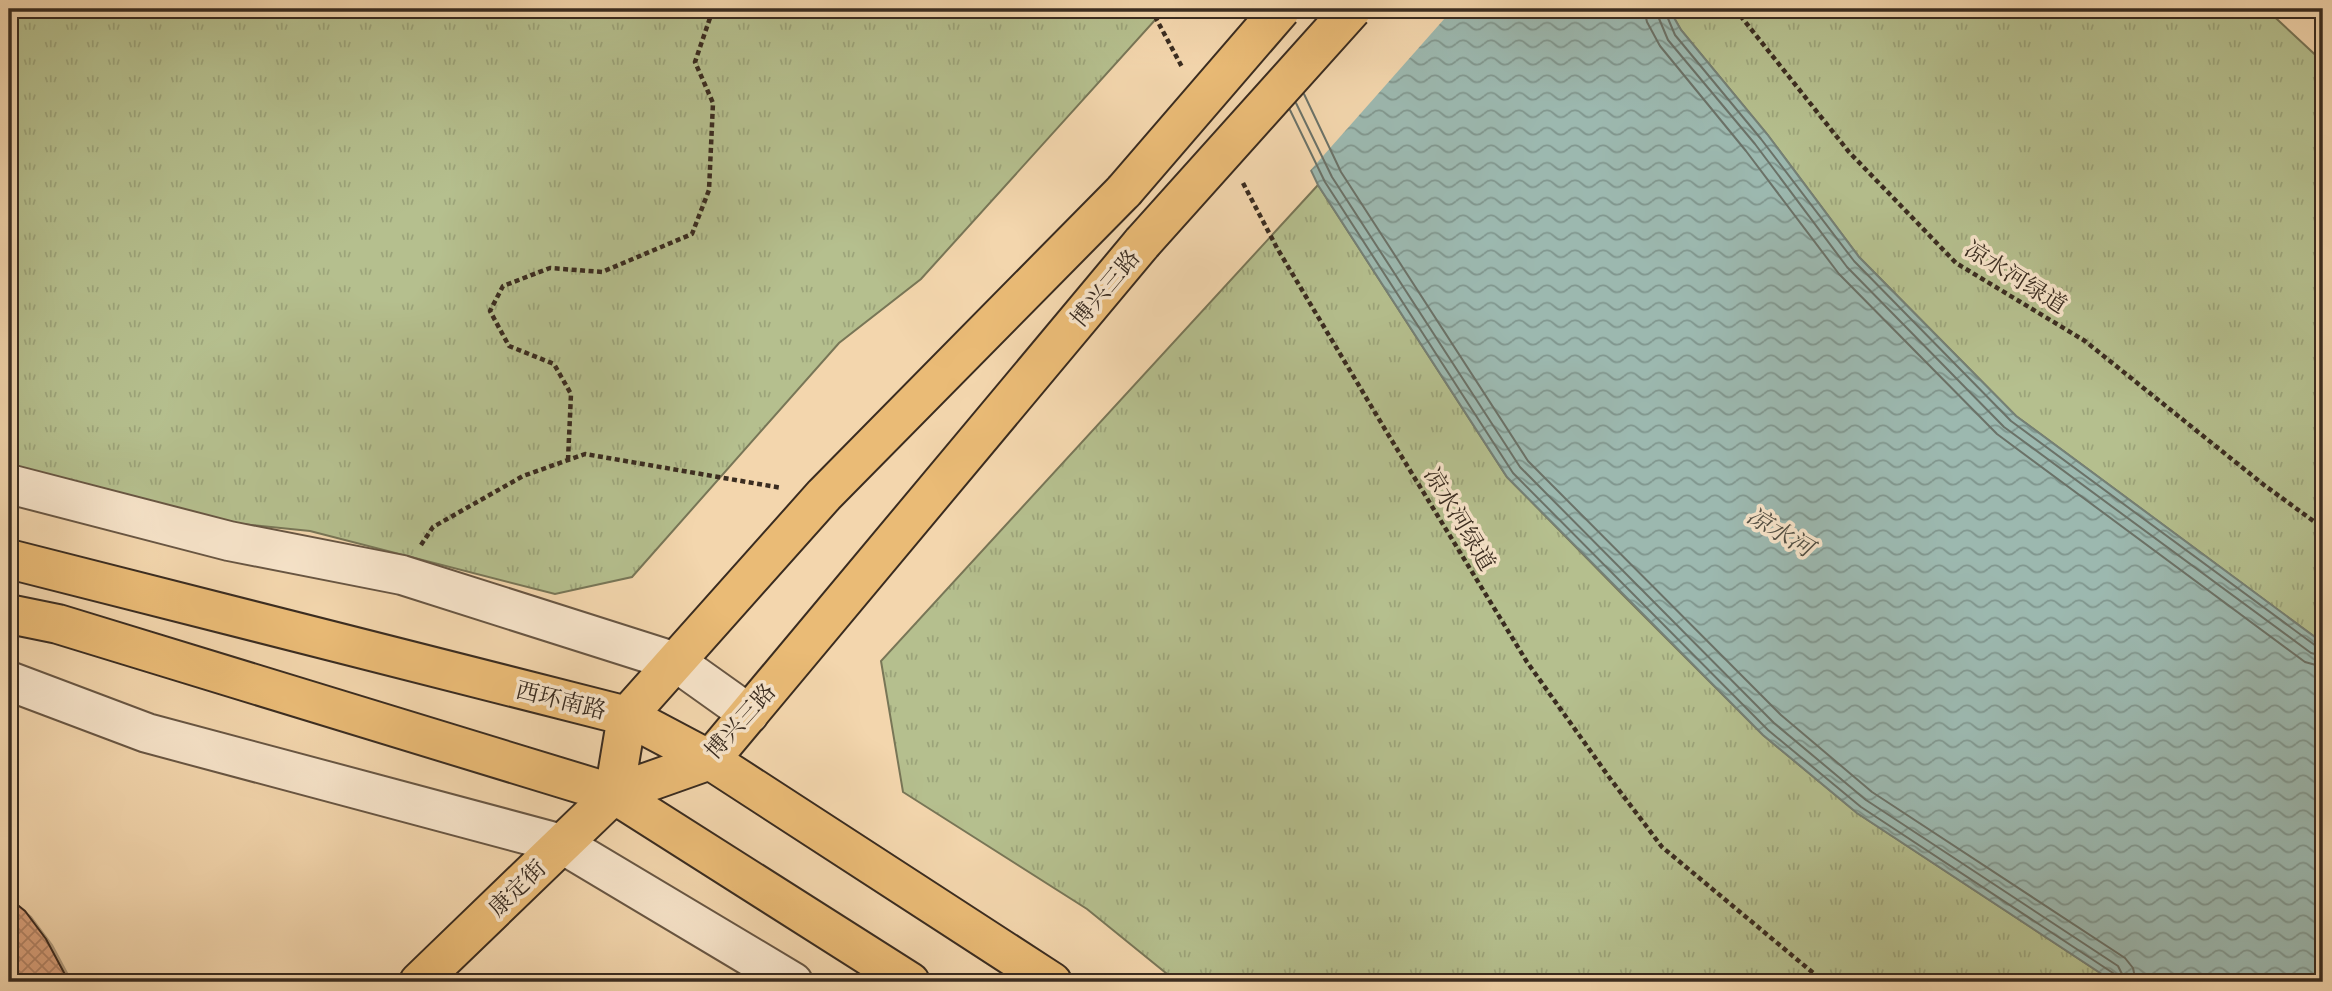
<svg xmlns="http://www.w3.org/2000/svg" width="2332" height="991" viewBox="0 0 2332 991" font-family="'EB Garamond','Noto Serif SC',serif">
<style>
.park{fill:url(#park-tufts);stroke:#787657;stroke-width:2}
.water{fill:url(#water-waves);stroke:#758076;stroke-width:2}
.pier{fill:#f3d6ad}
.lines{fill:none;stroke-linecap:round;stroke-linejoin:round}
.shore{stroke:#6b7268;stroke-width:2}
.building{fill:url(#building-cross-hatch);stroke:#3a2c20;stroke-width:2;filter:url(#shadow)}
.minor-casing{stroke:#685643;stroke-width:42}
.major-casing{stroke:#3a2c20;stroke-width:42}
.path{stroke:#3a2c20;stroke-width:4.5;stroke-dasharray:5 3.5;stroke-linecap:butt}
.minor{stroke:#f7e4ca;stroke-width:38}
.major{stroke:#eabb76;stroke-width:38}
.major-bridge-casing{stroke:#3a2c20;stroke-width:42;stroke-linecap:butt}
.major-bridge{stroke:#eabb76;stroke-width:38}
.labels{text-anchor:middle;stroke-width:7;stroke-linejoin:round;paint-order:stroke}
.street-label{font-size:23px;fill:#3a2c20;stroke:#f7e4ca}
.water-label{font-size:24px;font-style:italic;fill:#524f44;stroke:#f7e4ca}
</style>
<defs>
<pattern id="park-tufts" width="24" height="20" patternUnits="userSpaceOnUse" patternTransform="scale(1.75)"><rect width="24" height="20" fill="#b5bf8e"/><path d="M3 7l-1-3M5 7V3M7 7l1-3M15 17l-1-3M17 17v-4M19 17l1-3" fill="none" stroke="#9ca47a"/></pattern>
<pattern id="water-waves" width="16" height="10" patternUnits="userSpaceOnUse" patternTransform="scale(1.75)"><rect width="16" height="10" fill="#9cb8af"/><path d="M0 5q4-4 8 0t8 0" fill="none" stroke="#80968e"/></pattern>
<pattern id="building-cross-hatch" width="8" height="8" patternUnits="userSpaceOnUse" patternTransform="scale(1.75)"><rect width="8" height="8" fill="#daa27d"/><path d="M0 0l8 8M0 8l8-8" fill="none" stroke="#b28466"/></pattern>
<filter id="shadow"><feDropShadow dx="6" dy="6" stdDeviation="0" flood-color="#0004"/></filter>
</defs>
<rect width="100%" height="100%" fill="#f3d6ad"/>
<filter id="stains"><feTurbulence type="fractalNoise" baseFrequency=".00286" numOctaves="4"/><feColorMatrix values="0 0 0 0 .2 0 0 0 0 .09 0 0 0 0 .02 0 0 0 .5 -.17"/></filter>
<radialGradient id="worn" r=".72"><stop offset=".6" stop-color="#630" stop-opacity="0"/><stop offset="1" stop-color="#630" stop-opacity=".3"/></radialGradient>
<path class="park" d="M 9,9 L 1165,9 L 921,279 L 839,343 L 632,577 L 555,594 L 310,531 L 164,516 L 9,476 Z
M 1669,9 L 2266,9 L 2323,62 L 2323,643 L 2016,416 L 1859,257 L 1767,134 L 1681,30 Z
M 1318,185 L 1507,477 L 1622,594 L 1763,735 L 1857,813 L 2114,982 L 1177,982 L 1087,909 L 903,792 L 881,661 Z"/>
<path class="water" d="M 1234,9 L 1669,9 L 1681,30 L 1767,134 L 1859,257 L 2016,416 L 2323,643 L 2323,982 L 2114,982 L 1857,813 L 1763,735 L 1507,477 L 1318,185 Z"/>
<path class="pier" d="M 1230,9 L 1453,9 L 1308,173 Z"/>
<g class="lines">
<path class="shore" d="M 1644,9 L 1647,22 L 1660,46 L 1746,151 L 1839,274 L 1997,434 L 2305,662 L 2323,667
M 1655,9 L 1668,40 L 1755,144 L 1847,267 L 2004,427 L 2311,653 L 2323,656
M 1664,9 L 1675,35 L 1761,139 L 1854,261 L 2011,421 L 2316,646 L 2323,648
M 1304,94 L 1341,172 L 1528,461 L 1781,715 L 1872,792 L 2125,958 L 2133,968 L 2136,982
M 1296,103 L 1332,177 L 1520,467 L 1774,723 L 1866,800 L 2118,966 L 2126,982
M 1290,110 L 1325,182 L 1513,473 L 1768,730 L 1861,807 L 2113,973 L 2117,982"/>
</g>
<path class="building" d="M 9,898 L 25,911 L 46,939 L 69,982 L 9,982 Z"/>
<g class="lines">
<g class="minor-casing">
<path id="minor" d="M 9,484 L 229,541 L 402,575 L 676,662 L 749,714
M 9,681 L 147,733 L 562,844 L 793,982"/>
</g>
<g class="major-casing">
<path id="major" d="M 9,559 L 627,716 L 710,760 L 1052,982
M 9,614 L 58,624 L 614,794 L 910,982
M 614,794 L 627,716 L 824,495 L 1124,191
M 419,982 L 614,794 L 710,760 L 1142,243"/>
</g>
<path class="path" d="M 1151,9 L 1182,67
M 1735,9 L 1849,152 L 1956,263 L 2085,341 L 2264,485 L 2323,528
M 1243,183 L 1277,248 L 1386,431 L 1527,662 L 1609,777 L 1662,847 L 1824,982
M 568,460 L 571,394 L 554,364 L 509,346 L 490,311 L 503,286 L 550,268 L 602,272 L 692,234 L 709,190 L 713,103 L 695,62 L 713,9
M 421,545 L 433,527 L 523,476 L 585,454 L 782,488"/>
<use href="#minor" class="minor"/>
<use href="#major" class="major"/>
<g class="major-bridge-casing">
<path id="major-bridge" d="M 1124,191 L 1281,9
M 1142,243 L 1352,9"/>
</g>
<use href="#major-bridge" class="major-bridge"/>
</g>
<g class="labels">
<g class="street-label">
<text transform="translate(2016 277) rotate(32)" y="8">凉水河绿道</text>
<text transform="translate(1105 288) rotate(-50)" y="8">博兴三路</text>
<text transform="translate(1460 519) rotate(59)" y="8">凉水河绿道</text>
<text transform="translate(561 700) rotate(14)" y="8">西环南路</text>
<text transform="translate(740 721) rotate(-48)" y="8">博兴三路</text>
<text transform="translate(517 888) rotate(-44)" y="8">康定街</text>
</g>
<g class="water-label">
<text transform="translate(1780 532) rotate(31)" y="8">凉水河</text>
</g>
</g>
<rect width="2332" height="991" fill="none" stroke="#f3d6ad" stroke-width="35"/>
<rect x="10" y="10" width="2311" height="970" fill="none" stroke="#3a2c20" stroke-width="3.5"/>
<rect x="18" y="18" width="2297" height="956" fill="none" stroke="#3a2c20" stroke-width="2"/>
<rect width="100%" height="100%" filter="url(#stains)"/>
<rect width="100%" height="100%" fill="url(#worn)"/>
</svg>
